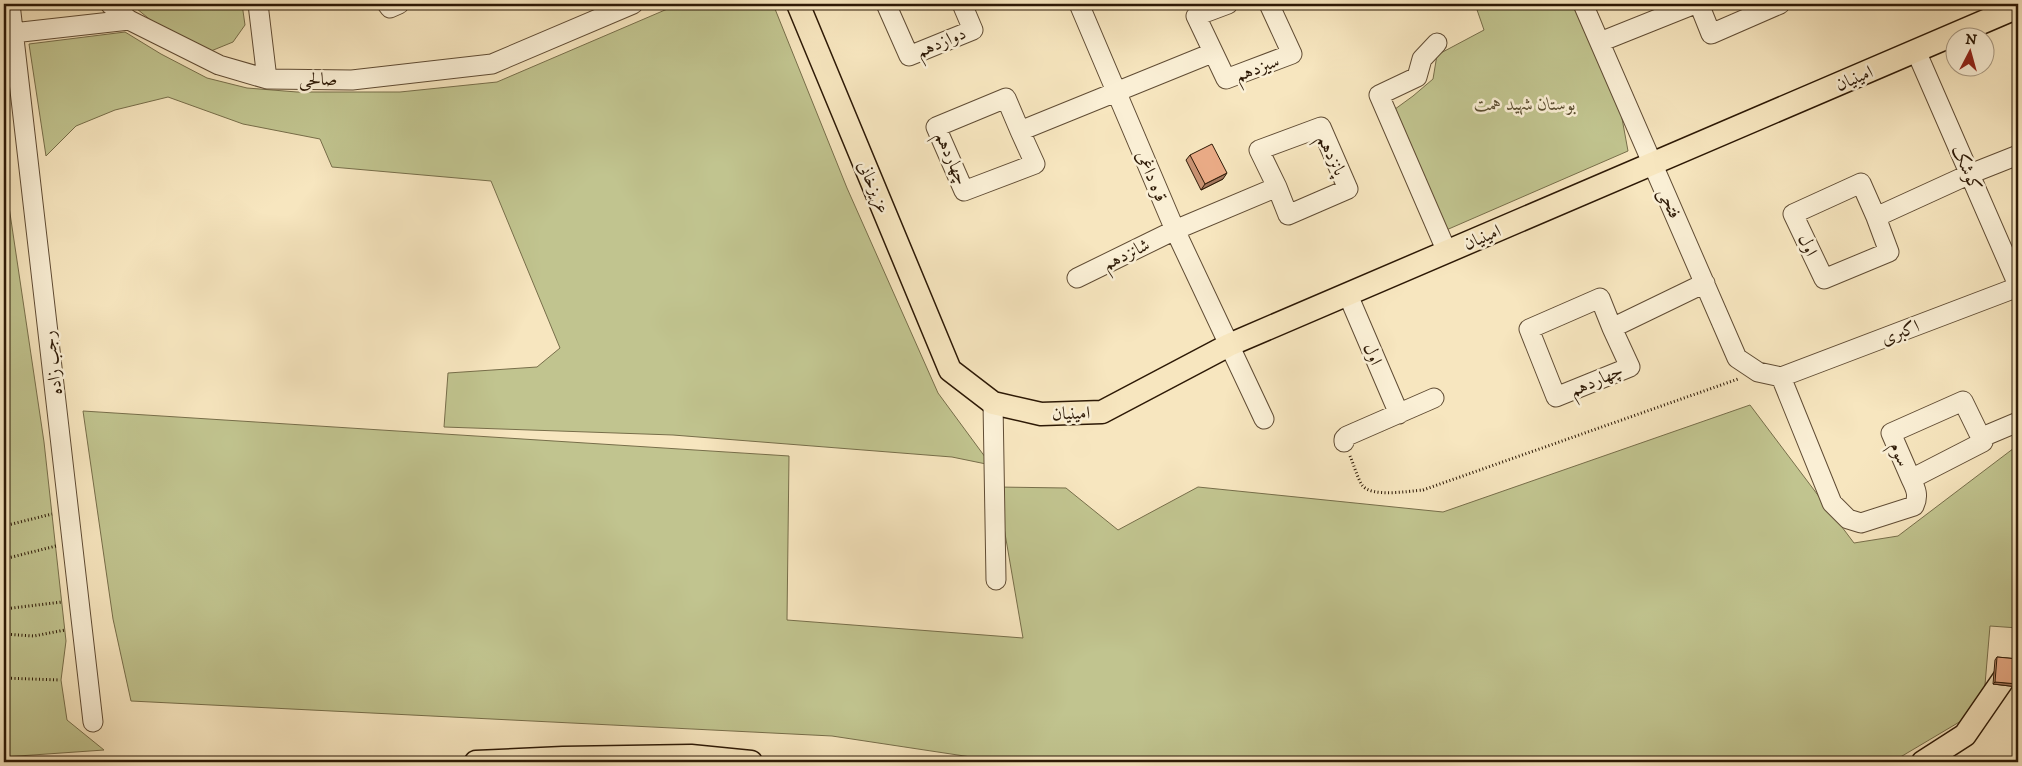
<svg xmlns="http://www.w3.org/2000/svg" width="2022" height="766" viewBox="0 0 2022 766" font-family="'IM FELL DW Pica',Amiri,serif">
<style>
.green{fill:#c1c48f;stroke:#776e4a}
.lines{fill:none;stroke-linecap:round;stroke-linejoin:round}
.minor-casing{stroke:#604c34;stroke-width:21}
.major-casing{stroke:#2d1906;stroke-width:25}
.path{stroke:#2d1906;stroke-width:3;stroke-dasharray:1 2.5;stroke-linecap:butt}
.minor{stroke:#faefd5;stroke-width:19}
.major{stroke:#f7e6bf;stroke-width:22}
.wall{fill:#c99373;stroke:#2d1906}
.shaded-wall{fill:#a4785e;stroke:#2d1906}
.building{fill:#eaab86;stroke:#2d1906}
.labels{text-anchor:middle;stroke-width:5;stroke-linejoin:round;paint-order:stroke}
.street-label{font-size:18px;fill:#2d1906;stroke:#faefd5}
.park-label{font-size:18px;font-style:italic;fill:#594c2f;stroke:#faefd5}
</style>
<rect width="100%" height="100%" fill="#f7e6bf"/>
<filter id="stains"><feTurbulence type="fractalNoise" baseFrequency=".004" numOctaves="4"/><feColorMatrix values="0 0 0 0 .2 0 0 0 0 .09 0 0 0 0 .02 0 0 0 .5 -.17"/></filter>
<radialGradient id="worn" r=".72"><stop offset=".6" stop-color="#630" stop-opacity="0"/><stop offset="1" stop-color="#630" stop-opacity=".3"/></radialGradient>
<path class="green" d="M 131,4 L 242,4 L 245,25 L 233,42 L 211,51 L 159,27 Z
M 679,4 L 773,4 L 847,188 L 938,393 L 991,465 L 952,457 L 673,435 L 444,427 L 448,373 L 537,367 L 560,348 L 491,181 L 332,167 L 320,139 L 243,124 L 168,97 L 115,110 L 76,126 L 46,156 L 29,44 L 125,32 L 161,54 L 207,78 L 247,88 L 297,92 L 400,92 L 497,82 Z
M 1475,4 L 1579,4 L 1619,102 L 1628,151 L 1444,231 L 1391,112 L 1413,96 L 1433,79 L 1437,55 L 1484,30 Z
M 4,173 L 44,442 L 66,641 L 61,680 L 67,720 L 104,750 L 4,757 Z
M 1750,405 L 1854,543 L 1898,536 L 2018,445 L 2018,628 L 1990,626 L 1983,708 L 1892,762 L 1004,762 L 832,736 L 131,701 L 113,619 L 83,411 L 789,456 L 787,620 L 1023,638 L 997,487 L 1066,488 L 1118,530 L 1198,487 L 1443,512 Z"/>
<g class="lines">
<g class="minor-casing">
<path id="minor" d="M 10,4 L 93,722
M 110,4 L 129,20
M 258,4 L 267,79
M 387,4 L 390,8 L 399,4
M 886,4 L 909,56 L 973,30 L 962,4
M 1079,4 L 1175,230 L 1264,419
M 1228,4 L 1196,16 L 1226,79 L 1292,54 L 1269,4
M 1583,4 L 1737,358 L 1758,372 L 1781,377
M 1699,4 L 1711,34 L 1780,4
M 4,34 L 129,20 L 219,65 L 267,79 L 352,80 L 492,64 L 633,4
M 1600,42 L 1695,4
M 1437,43 L 1422,59 L 1417,77 L 1379,95 L 1447,252
M 1916,51 L 2018,285
M 1020,131 L 1035,164 L 964,191 L 936,127 L 1006,98 L 1020,131 L 1212,53
M 1876,217 L 1889,252 L 1824,279 L 1793,214 L 1861,183 L 1876,217 L 1970,174 L 2018,155
M 1077,278 L 1175,230 L 1277,187 L 1259,150 L 1321,127 L 1348,189 L 1288,215 L 1277,187
M 1348,295 L 1399,414
M 1612,328 L 1630,367 L 1556,397 L 1529,329 L 1600,298 L 1612,328 L 1705,283
M 1781,377 L 1832,503 L 1848,519 L 1861,523 L 1914,506 C 1919,496 1916,489 1911,479
M 1781,377 L 2018,287
M 1963,401 L 1983,442 L 1911,479 L 1891,433 Z
M 993,403 L 996,580
M 1980,438 L 2018,422
M 1344,442 L 1344,439 L 1347,436 L 1434,398"/>
</g>
<g class="major-casing">
<path id="major" d="M 798,4 L 950,370 L 993,403 L 1041,414 L 1102,412 L 1229,345 L 2018,7
M 476,762 L 563,758 L 691,756 L 751,762
M 1923,762 L 1965,735 L 2007,674 L 2018,675"/>
</g>
<path class="path" d="M 1350,456 C 1354,465 1357,477 1362,485 C 1371,498 1409,491 1423,490 L 1738,379
M 4,526 L 52,514
M 4,559 L 56,546
M 4,609 L 62,602
M 4,634 L 34,636 L 65,630
M 4,678 L 60,680"/>
<use href="#minor" class="minor"/>
<use href="#major" class="major"/>
</g>
<path class="wall" d="M 1190,155 L 1223,179 L 1201,190 L 1186,160 Z
M 1997,657 L 2018,659 L 2018,687 L 1993,684 L 1995,660 Z"/>
<path class="shaded-wall" d="M 1227,173 L 1223,179 L 1201,190 L 1205,184 Z
M 1995,682 L 2018,684 L 2018,687 L 1993,684 Z"/>
<path class="building" d="M 1212,144 L 1227,173 L 1205,184 L 1190,155 Z
M 1997,657 L 2018,659 L 2018,684 L 1995,682 Z"/>
<g class="labels">
<g class="street-label">
<text transform="translate(941 42) rotate(-23)" y="6">دوازدهم</text>
<text transform="translate(1257 68) rotate(-21)" y="6">سیزدهم</text>
<text transform="translate(1854 78) rotate(-23)" y="6">امینیان</text>
<text x="318" y="85">صالحی</text>
<text transform="translate(1332 155) rotate(64)" y="6">پانزدهم</text>
<text transform="translate(952 158) rotate(66)" y="6">چهاردهم</text>
<text transform="translate(1967 168) rotate(66)" y="6">کوشک</text>
<text transform="translate(1152 176) rotate(67)" y="6">قره داغی</text>
<text transform="translate(874 187) rotate(67)" y="6">عزیزخانی</text>
<text transform="translate(1670 203) rotate(66)" y="6">فتحی</text>
<text transform="translate(1482 237) rotate(-23)" y="6">امینیان</text>
<text transform="translate(1808 245) rotate(65)" y="6">اول</text>
<text transform="translate(1126 254) rotate(-26)" y="6">شانزدهم</text>
<text transform="translate(1900 332) rotate(-21)" y="6">اکبری</text>
<text transform="translate(1373 354) rotate(67)" y="6">اول</text>
<text transform="translate(52 363) rotate(-97)" y="6">رجب زاده</text>
<text transform="translate(1596 380) rotate(-24)" y="6">چهاردهم</text>
<text transform="translate(1071 413) rotate(-2)" y="6">امینیان</text>
<text transform="translate(1900 454) rotate(67)" y="6">سوم</text>
</g>
<g class="park-label">
<text x="1525" y="110">بوستان شهید همت</text>
</g>
</g>
<rect width="2022" height="766" fill="none" stroke="#f7e6bf" stroke-width="20"/>
<rect x="5" y="5" width="2012" height="756" fill="none" stroke="#2d1906" stroke-width="2.5"/>
<rect x="10" y="10" width="2002" height="746" fill="none" stroke="#2d1906"/>
<g transform="translate(1970 52) rotate(6)"><circle r="24" fill="#faefd5" stroke="#a89982"/>
<path d="M0-4L9 19L0 12L-9 19Z" fill="#8f2418"/>
<text y="-8" font-size="14" font-weight="bold" text-anchor="middle" fill="#2d1906">N</text>
</g>
<rect width="100%" height="100%" filter="url(#stains)"/>
<rect width="100%" height="100%" fill="url(#worn)"/>
</svg>
